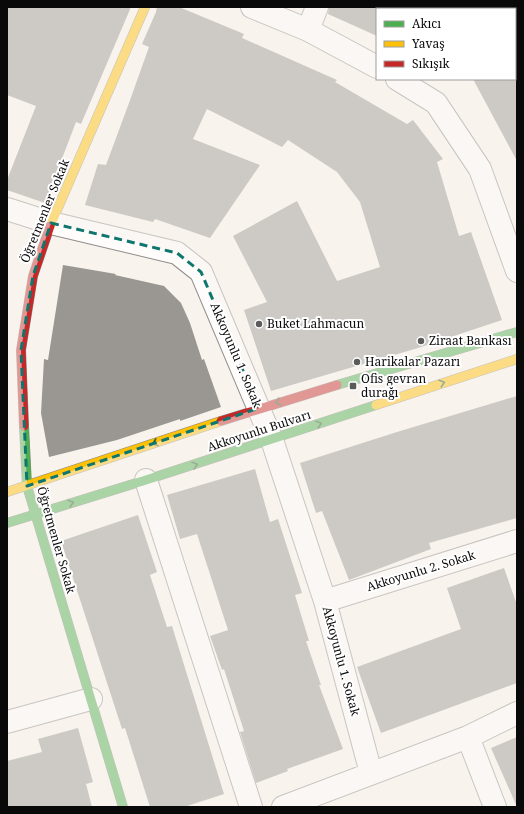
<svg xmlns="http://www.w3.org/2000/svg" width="524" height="814" viewBox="0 0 524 814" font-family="'Noto Serif',serif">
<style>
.building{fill:#9a9793}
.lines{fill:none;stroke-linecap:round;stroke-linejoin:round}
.street-casing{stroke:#918e8c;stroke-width:24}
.fast-casing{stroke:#878582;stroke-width:10}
.slow-casing{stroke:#878582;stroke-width:10}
.jam-casing{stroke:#878582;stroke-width:10}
.street{stroke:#fefdfc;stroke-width:22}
.fast{stroke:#4caf50;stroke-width:9}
.slow{stroke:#ffc107;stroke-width:9}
.jam{stroke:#c62828;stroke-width:9}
.oneway{stroke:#2a5c2c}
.marked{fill:none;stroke:#0f766e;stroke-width:3;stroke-dasharray:8 5;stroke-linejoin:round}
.poi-dot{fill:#5d5b59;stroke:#fff;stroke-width:1.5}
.labels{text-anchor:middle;stroke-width:4;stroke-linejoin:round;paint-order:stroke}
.street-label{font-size:12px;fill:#090909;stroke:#fff}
.poi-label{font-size:12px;fill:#090909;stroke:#fff;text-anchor:start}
</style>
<rect width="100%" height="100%" fill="#f8f3ed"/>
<path class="building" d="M 7,7 L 131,7 L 81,124 L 76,122 L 45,203 L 7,190 L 7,180 L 36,106 L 7,95 Z
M 157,7 L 179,7 L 244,34 L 242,38 L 337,80 L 335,82 L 407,124 L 413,120 L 443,159 L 437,162 L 459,236 L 471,232 L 502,320 L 418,348 L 271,391 L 244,310 L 267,302 L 233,236 L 297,201 L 337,281 L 380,267 L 360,202 L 337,172 L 288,140 L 282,147 L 207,109 L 193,139 L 260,165 L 210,238 L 155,219 L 153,222 L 85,205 L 98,164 L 106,165 L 129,103 L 149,47 L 142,44 L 156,12 Z
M 329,7 L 377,7 L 377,36 L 328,14 Z
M 473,79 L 517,79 L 517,161 Z
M 63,265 L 116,274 L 115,275 L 164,286 L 181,303 L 190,323 L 202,360 L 204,359 L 221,407 L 180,421 L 180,419 L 117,440 L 49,457 L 41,413 L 44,359 L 48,360 Z
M 517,396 L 517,518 L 429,543 L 431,549 L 349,580 L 322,511 L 316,513 L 300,463 L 397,432 Z
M 255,469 L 270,522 L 278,519 L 302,593 L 295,595 L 309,641 L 306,641 L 321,685 L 319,685 L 343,749 L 287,769 L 288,771 L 256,783 L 240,732 L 244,731 L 224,669 L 222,670 L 210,636 L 228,630 L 197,534 L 180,539 L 167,495 Z
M 138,515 L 157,572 L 150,575 L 167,627 L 172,626 L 224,794 L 184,807 L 150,807 L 125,728 L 122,729 L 61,541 Z
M 504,568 L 517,605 L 517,683 L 381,733 L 357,667 L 461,629 L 447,588 Z
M 78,728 L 93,782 L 86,784 L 92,807 L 7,807 L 7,761 L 42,752 L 38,739 Z
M 517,737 L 517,807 L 491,748 Z"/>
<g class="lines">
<g class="street-casing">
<path id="street" d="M 252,7 L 308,30 L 377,67
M 308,30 L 317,7
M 397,79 L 436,103 L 480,169 L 517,271
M 7,209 L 51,223 L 177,253 L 201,272 L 272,440 L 325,601 L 371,773
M 146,480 L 251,807
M 325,601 L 517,541
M 7,722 L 91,699
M 468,737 L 495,807
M 283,807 L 468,737 L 517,713"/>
</g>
<g class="fast-casing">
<path id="fast" d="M 337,385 L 517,332
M 24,426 L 27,486 L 123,807
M 7,523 L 146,480 L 376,405"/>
</g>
<g class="slow-casing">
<path id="slow" d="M 50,226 L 145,7
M 376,405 L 517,359
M 7,492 L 221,421"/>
</g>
<g class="jam-casing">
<path id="jam" d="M 221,421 L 337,385
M 24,426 L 21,350 L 33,276 L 50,226"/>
</g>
<use href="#street" class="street"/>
<use href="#fast" class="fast"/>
<use href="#slow" class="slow"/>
<use href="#jam" class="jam"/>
</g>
<defs><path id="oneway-chevron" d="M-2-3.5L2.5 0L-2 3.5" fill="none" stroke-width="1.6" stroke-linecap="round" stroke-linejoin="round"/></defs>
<g class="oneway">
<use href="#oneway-chevron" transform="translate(442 383) rotate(-18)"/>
<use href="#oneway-chevron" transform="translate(278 402) rotate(164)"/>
<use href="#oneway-chevron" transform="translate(319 424) rotate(-18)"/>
<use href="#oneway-chevron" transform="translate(155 443) rotate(161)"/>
<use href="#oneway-chevron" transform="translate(195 465) rotate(-18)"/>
<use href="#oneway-chevron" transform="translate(71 503) rotate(-17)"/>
</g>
<path d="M0 0H524V814H0ZM 51,223 L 177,253 L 201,272 L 259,408 L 27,486 L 21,350 L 33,276 Z" fill="#f8f3ed" fill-opacity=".55" fill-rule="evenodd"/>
<path class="marked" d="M 51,223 L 177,253 L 201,272 L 259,408 L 27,486 L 21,350 L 33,276 Z"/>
<g class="poi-dot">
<circle cx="259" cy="324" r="4"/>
<circle cx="421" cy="341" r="4"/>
<circle cx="357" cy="362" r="4"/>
<rect x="349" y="382" width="8" height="8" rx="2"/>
</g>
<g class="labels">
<g class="street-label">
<text transform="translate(45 211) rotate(-68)" y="4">Öğretmenler Sokak</text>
<text transform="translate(236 355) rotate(67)" y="4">Akkoyunlu 1. Sokak</text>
<text transform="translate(259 431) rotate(-18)" y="4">Akkoyunlu Bulvarı</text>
<text transform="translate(56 540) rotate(74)" y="4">Öğretmenler Sokak</text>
<text transform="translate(421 571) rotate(-17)" y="4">Akkoyunlu 2. Sokak</text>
<text transform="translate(341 661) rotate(75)" y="4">Akkoyunlu 1. Sokak</text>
</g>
<g class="poi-label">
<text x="267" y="328">Buket Lahmacun</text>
<text x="429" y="345">Ziraat Bankası</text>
<text x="365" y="366">Harikalar Pazarı</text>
<text x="361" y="383">Ofis gevran<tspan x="361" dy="14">durağı</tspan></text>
</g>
</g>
<rect width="524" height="814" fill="none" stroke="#090909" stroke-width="16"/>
<rect x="376" y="8" width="140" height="72" fill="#ffffff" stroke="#9d9d9d"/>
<rect x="384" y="21" width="20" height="6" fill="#4caf50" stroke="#9d9d9d"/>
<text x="412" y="28" font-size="12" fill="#090909">Akıcı</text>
<rect x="384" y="41" width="20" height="6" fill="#ffc107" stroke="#9d9d9d"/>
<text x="412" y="48" font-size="12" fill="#090909">Yavaş</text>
<rect x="384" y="61" width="20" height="6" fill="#c62828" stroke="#9d9d9d"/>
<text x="412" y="68" font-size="12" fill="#090909">Sıkışık</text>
</svg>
